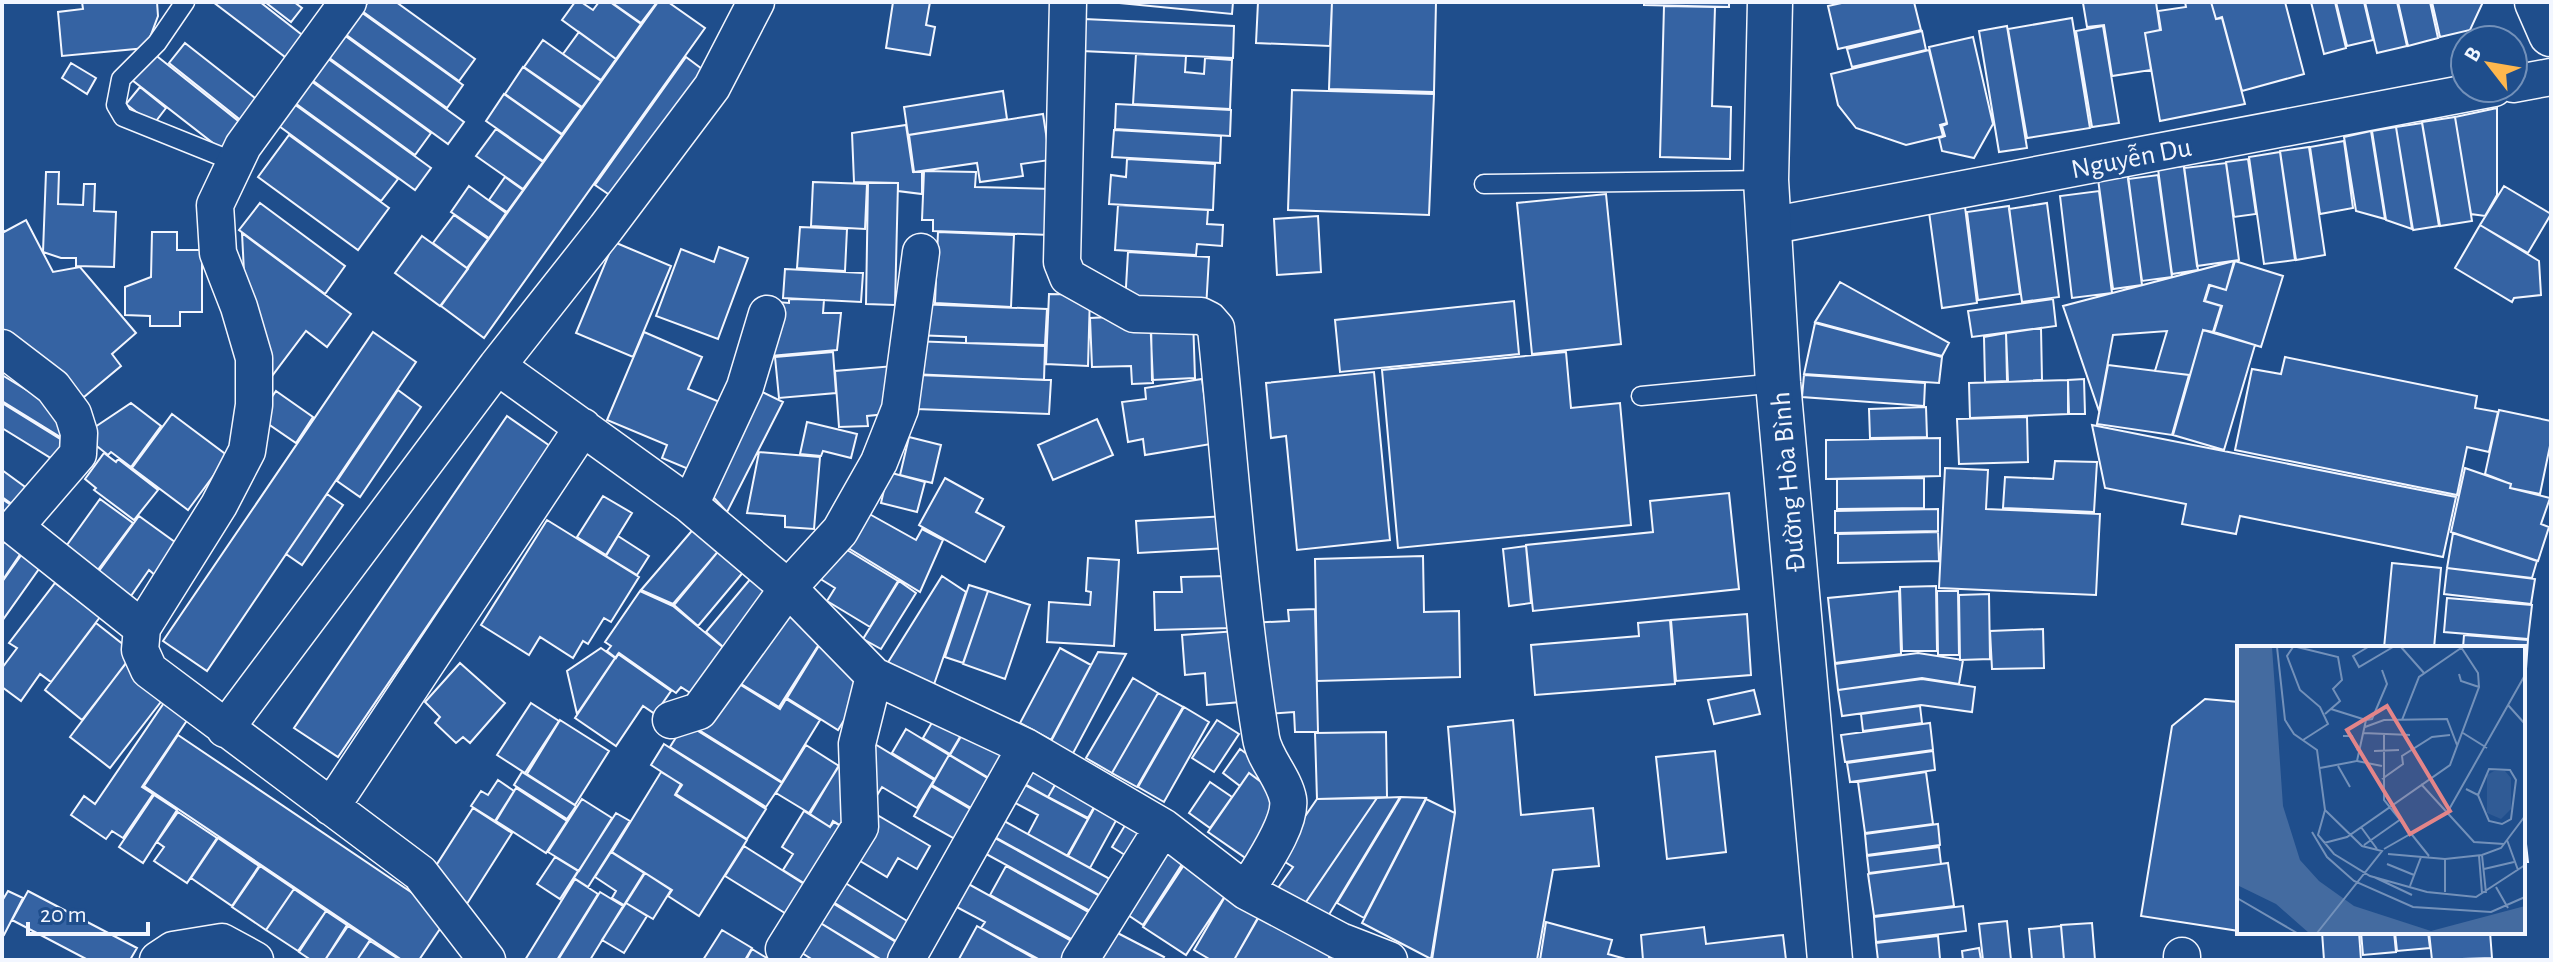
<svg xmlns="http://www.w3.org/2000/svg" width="2553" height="962" viewBox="0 0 2553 962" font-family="'Alegreya Sans',sans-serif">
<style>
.building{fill:#3563a3;stroke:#f2f6ff;stroke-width:2}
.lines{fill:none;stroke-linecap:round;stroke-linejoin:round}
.lane-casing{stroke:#f2f6ff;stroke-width:21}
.street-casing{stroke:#f2f6ff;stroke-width:39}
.secondary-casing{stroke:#f2f6ff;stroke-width:47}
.primary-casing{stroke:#f2f6ff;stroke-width:47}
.lane{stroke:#1f4e8c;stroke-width:18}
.street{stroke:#1f4e8c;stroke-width:36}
.secondary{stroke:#1f4e8c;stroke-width:44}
.primary{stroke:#1f4e8c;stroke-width:44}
.labels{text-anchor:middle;stroke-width:6;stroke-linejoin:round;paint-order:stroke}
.street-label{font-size:28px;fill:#f2f6ff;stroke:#1f4e8c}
.inset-road{fill:none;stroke:#7391ba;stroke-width:2}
.view{fill:#e38589;fill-opacity:0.15;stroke:#e38589;stroke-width:4}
.inset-edge{fill:none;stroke:#f2f6ff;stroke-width:4}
</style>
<rect width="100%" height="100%" fill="#1f4e8c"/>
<path class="building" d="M 82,2 L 157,2 L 158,16 L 146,48 L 62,56 L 58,12 L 83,9 Z
M 213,2 L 260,2 L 306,38 L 289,60 Z
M 265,2 L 294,2 L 302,8 L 291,22 Z
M 368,2 L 396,2 L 475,59 L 459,81 L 362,11 Z
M 575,2 L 581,2 L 593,10 L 599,2 L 610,2 L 641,24 L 616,59 L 562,20 Z
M 611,2 L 657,2 L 641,23 Z
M 658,2 L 668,2 L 705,28 L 484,338 L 441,306 Z
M 893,2 L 930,2 L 926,25 L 935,27 L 930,55 L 886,48 Z
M 1109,2 L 1233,2 L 1232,14 Z
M 1258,2 L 1332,2 L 1330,46 L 1256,43 Z
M 1332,2 L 1436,2 L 1434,92 L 1329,89 Z
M 1644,2 L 1729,2 L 1729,7 L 1644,5 Z
M 1846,2 L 1914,2 L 1921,30 L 1838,49 L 1828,6 Z
M 2089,2 L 2156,2 L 2160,30 L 2145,33 L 2151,70 L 2112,76 L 2104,25 L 2087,27 L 2083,3 Z
M 2185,2 L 2211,2 L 2216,19 L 2222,18 L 2245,104 L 2160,121 L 2145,33 L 2161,30 L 2158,11 L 2186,7 Z
M 2211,2 L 2285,2 L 2304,74 L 2242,91 L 2222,17 L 2216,19 Z
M 2311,2 L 2335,2 L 2346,48 L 2324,54 Z
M 2336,2 L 2364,2 L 2373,40 L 2347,46 Z
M 2365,2 L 2397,2 L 2407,46 L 2377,53 Z
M 2398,2 L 2430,2 L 2438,38 L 2408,46 Z
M 2432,2 L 2483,2 L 2470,30 L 2440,37 Z
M 1664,6 L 1715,7 L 1712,106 L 1731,107 L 1730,159 L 1660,157 Z
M 361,12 L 463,85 L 447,108 L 345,34 Z
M 2072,18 L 2090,128 L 2027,138 L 2008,29 Z
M 1084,19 L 1234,26 L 1233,58 L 1082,51 Z
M 2007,26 L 2027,148 L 1999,152 L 1979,31 Z
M 2103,26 L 2119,123 L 2092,127 L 2076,31 Z
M 1922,31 L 1926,50 L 1852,67 L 1847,49 Z
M 579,32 L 616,59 L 601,80 L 563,54 Z
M 344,35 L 464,122 L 448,144 L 328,57 Z
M 1973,37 L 1993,124 L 1974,158 L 1942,151 L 1939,138 L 1945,136 L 1942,126 L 1947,124 L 1929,47 Z
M 543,40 L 601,81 L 582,107 L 524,67 Z
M 185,43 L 259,101 L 243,122 L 169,63 Z
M 1929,50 L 1947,123 L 1940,125 L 1943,136 L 1906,145 L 1856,128 L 1838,105 L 1831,74 Z
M 153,53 L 242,124 L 222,150 L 132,80 Z
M 1136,54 L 1186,56 L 1185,72 L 1204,74 L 1205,58 L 1232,60 L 1230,109 L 1133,104 Z
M 686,57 L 706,72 L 611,196 L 595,185 Z
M 327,58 L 431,133 L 415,155 L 312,80 Z
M 71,63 L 96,78 L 87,94 L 62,78 Z
M 523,67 L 581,108 L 562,134 L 505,94 Z
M 311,81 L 431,168 L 415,190 L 295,103 Z
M 140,87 L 166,108 L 153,125 L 126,104 Z
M 1292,90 L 1434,94 L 1429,215 L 1288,210 Z
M 1003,91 L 1007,119 L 908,135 L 904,107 Z
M 504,94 L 562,135 L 543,161 L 486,121 Z
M 294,104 L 398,179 L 381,201 L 279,126 Z
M 1116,104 L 1231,110 L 1230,136 L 1115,129 Z
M 2497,108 L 2497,195 L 2485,216 L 2471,214 L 2455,117 Z
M 1043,114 L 1050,160 L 1021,164 L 1023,176 L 980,182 L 977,163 L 914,172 L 909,135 Z
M 2455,117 L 2472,221 L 2440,226 L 2422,122 Z
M 2422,123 L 2439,226 L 2413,230 L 2396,127 Z
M 906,125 L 913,172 L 922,172 L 922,194 L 898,191 L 898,183 L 854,182 L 852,133 Z
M 2396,127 L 2412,229 L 2386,220 L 2372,131 Z
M 496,129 L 543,162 L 523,189 L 476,156 Z
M 1114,130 L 1221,136 L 1220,163 L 1112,157 Z
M 2371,131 L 2385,219 L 2356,211 L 2344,137 Z
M 289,135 L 389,208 L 358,250 L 258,177 Z
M 2344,141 L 2353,208 L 2320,214 L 2310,147 Z
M 2309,147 L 2325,255 L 2296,260 L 2280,151 Z
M 2280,152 L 2295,260 L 2264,264 L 2249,157 Z
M 1127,159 L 1215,164 L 1213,210 L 1109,204 L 1111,175 L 1126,177 Z
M 2248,159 L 2256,214 L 2234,217 L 2226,162 Z
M 2226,163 L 2239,260 L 2197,266 L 2184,168 Z
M 2184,166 L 2198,270 L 2172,274 L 2158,169 Z
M 924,171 L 976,172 L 975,187 L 1052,189 L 1050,235 L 933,231 L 933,220 L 922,220 Z
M 46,172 L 59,172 L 58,204 L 83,205 L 84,184 L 95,184 L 94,211 L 116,212 L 114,267 L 76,266 L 76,258 L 61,258 L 43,252 Z
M 2128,175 L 2142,285 L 2113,289 L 2098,179 Z
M 2158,175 L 2172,277 L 2142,281 L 2128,179 Z
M 505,177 L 523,190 L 507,212 L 489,200 Z
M 813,182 L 867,184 L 865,229 L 811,226 Z
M 868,183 L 898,183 L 895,305 L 866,304 Z
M 469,186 L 506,213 L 489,238 L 451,212 Z
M 2504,186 L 2551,214 L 2528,253 L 2480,225 Z
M 2099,191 L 2112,293 L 2072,298 L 2060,196 Z
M 1606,194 L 1621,344 L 1532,354 L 1517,203 Z
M 260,203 L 345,266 L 325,294 L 239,230 Z
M 2047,203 L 2059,297 L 2022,302 L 2009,209 Z
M 1118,205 L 1208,210 L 1207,224 L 1223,225 L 1222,246 L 1197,244 L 1196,255 L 1115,250 Z
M 2009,206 L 2020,294 L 1978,300 L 1967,212 Z
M 1965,207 L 1977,303 L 1942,308 L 1929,212 Z
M 454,215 L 488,239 L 467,268 L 433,243 Z
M 1318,216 L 1321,272 L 1277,275 L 1274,219 Z
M 26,220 L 53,272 L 80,267 L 136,333 L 112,354 L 121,366 L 84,397 L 13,350 L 2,331 L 2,227 L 4,232 Z
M 2480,225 L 2539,261 L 2541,295 L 2514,298 L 2512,302 L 2455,268 Z
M 800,227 L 847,229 L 845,271 L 797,268 Z
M 152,232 L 177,232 L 177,250 L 202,250 L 202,312 L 180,312 L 180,326 L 150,326 L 150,316 L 125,315 L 125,287 L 151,277 Z
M 938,232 L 1014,235 L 1011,307 L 935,303 Z
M 242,233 L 351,314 L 327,347 L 306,331 L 272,376 L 264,370 L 245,292 Z
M 422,236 L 468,269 L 440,306 L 395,273 Z
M 614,242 L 671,266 L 633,357 L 576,333 Z
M 719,247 L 748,258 L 718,339 L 656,316 L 681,249 L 714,262 Z
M 1128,252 L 1209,257 L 1206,309 L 1125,304 Z
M 2234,261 L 2226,290 L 2209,285 L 2204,301 L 2221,306 L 2213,332 L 2203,330 L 2190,375 L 2155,371 L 2167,331 L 2113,335 L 2099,411 L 2063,306 Z
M 2235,261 L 2283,276 L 2261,347 L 2214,332 L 2222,306 L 2205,301 L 2210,285 L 2226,290 Z
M 785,269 L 863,273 L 861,302 L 783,298 Z
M 1840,282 L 1949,343 L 1942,356 L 1815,322 Z
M 1049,294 L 1090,295 L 1088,366 L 1046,364 Z
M 789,299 L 824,300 L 823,313 L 841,313 L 837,350 L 770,356 L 777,302 L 789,303 Z
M 2053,299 L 2056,326 L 1972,337 L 1968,311 Z
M 1514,301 L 1519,354 L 1340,372 L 1335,320 Z
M 916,304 L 1047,309 L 1045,345 L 966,343 L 966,337 L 914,335 Z
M 1150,315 L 1153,383 L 1132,384 L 1131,366 L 1092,367 L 1090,318 Z
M 1193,318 L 1195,378 L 1152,380 L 1151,320 Z
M 1815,323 L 1942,357 L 1939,383 L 1804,374 Z
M 2041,328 L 2042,380 L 2008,382 L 2006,333 Z
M 2203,330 L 2255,345 L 2224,450 L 2173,435 Z
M 373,332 L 416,362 L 207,671 L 163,641 Z
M 644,332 L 702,357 L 688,389 L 727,405 L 698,473 L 662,458 L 667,445 L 607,420 Z
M 2006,333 L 2007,381 L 1985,382 L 1984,337 Z
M 912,341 L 1045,346 L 1044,380 L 911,374 Z
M 833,352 L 836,393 L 779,398 L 775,357 Z
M 1566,352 L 1571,408 L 1620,403 L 1631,525 L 1398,548 L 1382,370 Z
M 2285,357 L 2477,396 L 2475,408 L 2498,412 L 2489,452 L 2467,447 L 2457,495 L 2235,450 L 2252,369 L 2281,374 Z
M 2108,365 L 2189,375 L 2172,435 L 2097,424 Z
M 894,366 L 897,413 L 867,416 L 868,426 L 839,427 L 835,371 Z
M 1374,372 L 1390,540 L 1297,550 L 1286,436 L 1271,438 L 1266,383 Z
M 2,375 L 74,419 L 62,438 L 2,401 Z
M 917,375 L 1051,380 L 1049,414 L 916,409 Z
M 1804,375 L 1925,383 L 1924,406 L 1802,397 Z
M 1202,379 L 1211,444 L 1145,455 L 1143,439 L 1128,442 L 1122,402 L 1146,399 L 1145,388 Z
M 2084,379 L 2085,414 L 2069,414 L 2068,380 Z
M 2068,380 L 2068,414 L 1970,418 L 1969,383 Z
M 756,389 L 783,402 L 727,512 L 706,489 Z
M 398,390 L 421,407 L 360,497 L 337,481 Z
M 276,391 L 313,417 L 296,443 L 258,417 Z
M 2,403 L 65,442 L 54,460 L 2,428 Z
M 131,403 L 161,426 L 131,467 L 111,452 L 108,455 L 83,435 Z
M 1926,407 L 1927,437 L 1870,438 L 1869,409 Z
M 2499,410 L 2551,421 L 2551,441 L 2540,494 L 2510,488 L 2511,484 L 2485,474 Z
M 172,414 L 228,456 L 188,510 L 132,468 Z
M 507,416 L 550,446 L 338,757 L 294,728 Z
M 2027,417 L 2028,462 L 1959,464 L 1957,419 Z
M 1097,419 L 1113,455 L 1053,480 L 1038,445 Z
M 807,422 L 857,434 L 851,458 L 823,451 L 821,456 L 800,454 Z
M 2092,425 L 2456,497 L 2443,557 L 2240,516 L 2236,534 L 2182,524 L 2186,504 L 2105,488 Z
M 909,437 L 941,445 L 932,483 L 900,475 Z
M 1940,438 L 1940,476 L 1826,479 L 1826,440 Z
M 759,452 L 820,457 L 814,529 L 785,527 L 785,516 L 747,513 Z
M 104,453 L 116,462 L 118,459 L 158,490 L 134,520 L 94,490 L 96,488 L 85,479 Z
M 2055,461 L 2097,462 L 2094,512 L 2003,508 L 2005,477 L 2053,479 Z
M 1945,468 L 1988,470 L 1986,509 L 2100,514 L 2096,595 L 1939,588 Z
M 2465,468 L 2511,484 L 2510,488 L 2550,498 L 2541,524 L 2549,527 L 2538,561 L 2451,532 Z
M 2,470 L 32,492 L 19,509 L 2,497 Z
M 888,472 L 925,482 L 917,512 L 881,503 Z
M 945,478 L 983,499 L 976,512 L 1004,527 L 985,562 L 919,525 Z
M 1924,478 L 1924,508 L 1837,509 L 1837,479 Z
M 1729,493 L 1739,589 L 1533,611 L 1526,545 L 1653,532 L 1650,501 Z
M 327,494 L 343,505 L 302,565 L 286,554 Z
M 603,496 L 632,513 L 606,555 L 577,537 Z
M 2,499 L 14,507 L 2,525 Z
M 100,499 L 133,523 L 91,579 L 59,556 Z
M 1938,509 L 1938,531 L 1835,533 L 1835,511 Z
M 864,511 L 916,540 L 922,529 L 943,540 L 920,592 L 845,546 Z
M 139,516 L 179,545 L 156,576 L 149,570 L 124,606 L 91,582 Z
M 1227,516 L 1228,548 L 1138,553 L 1136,521 Z
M 547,520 L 639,577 L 611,622 L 604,618 L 588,644 L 583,641 L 573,658 L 540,637 L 529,655 L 481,625 Z
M 696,526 L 721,548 L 673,604 L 641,590 Z
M 1938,532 L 1939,561 L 1838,563 L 1838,534 Z
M 2453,533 L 2537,561 L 2532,578 L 2447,568 Z
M 618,536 L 649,556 L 637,575 L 606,556 Z
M 5,542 L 21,553 L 2,581 L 2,544 Z
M 834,542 L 898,581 L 870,627 L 827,601 L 835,588 L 814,575 Z
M 1526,546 L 1531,603 L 1509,606 L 1503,549 Z
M 27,547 L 46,559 L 2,621 L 2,582 Z
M 720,549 L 745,570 L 698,626 L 674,605 Z
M 1423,556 L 1424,612 L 1459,611 L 1460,677 L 1317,681 L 1315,559 Z
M 1088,558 L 1119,560 L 1114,646 L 1047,642 L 1049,602 L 1090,605 L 1091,592 L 1086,591 Z
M 2392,563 L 2441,568 L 2434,648 L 2384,648 Z
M 2447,568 L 2535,579 L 2531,604 L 2444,594 Z
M 757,571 L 780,590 L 729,652 L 706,632 Z
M 942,576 L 966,592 L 931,693 L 887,664 Z
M 1229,576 L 1231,628 L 1155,630 L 1154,592 L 1182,592 L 1181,577 Z
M 899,581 L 916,593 L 881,649 L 863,639 Z
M 55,583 L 100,617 L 51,682 L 40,674 L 21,701 L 2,687 L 2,668 L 17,648 L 9,643 Z
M 969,585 L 988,591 L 963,663 L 945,657 Z
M 1936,586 L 1937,651 L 1902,651 L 1900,587 Z
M 640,591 L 673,606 L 725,649 L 701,700 L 681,687 L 676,693 L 619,653 L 616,658 L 607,651 L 611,646 L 605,642 Z
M 988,591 L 1030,605 L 1005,679 L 963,664 Z
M 1899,591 L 1901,654 L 1835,663 L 1828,598 Z
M 1937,591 L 1958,591 L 1959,655 L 1938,655 Z
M 1989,594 L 1990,659 L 1960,660 L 1959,595 Z
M 784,598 L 823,638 L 779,707 L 733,679 Z
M 2447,598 L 2532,605 L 2528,639 L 2444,632 Z
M 1315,609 L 1318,732 L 1295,732 L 1294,712 L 1266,714 L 1250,623 L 1289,621 L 1288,610 Z
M 1747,614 L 1751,675 L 1676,681 L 1671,620 Z
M 1670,620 L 1675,684 L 1535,695 L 1531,645 L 1639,636 L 1638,623 Z
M 96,623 L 134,653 L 82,720 L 45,690 Z
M 2043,629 L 2044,668 L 1992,669 L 1990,631 Z
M 1237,631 L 1241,702 L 1207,705 L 1205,673 L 1185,675 L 1182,635 Z
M 2464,635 L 2528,640 L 2526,669 L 2523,669 L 2523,648 L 2463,648 Z
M 823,639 L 867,683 L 838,730 L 787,698 Z
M 601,648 L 615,658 L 577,714 L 567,671 Z
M 1060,648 L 1091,665 L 1051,740 L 1020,723 Z
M 1098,652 L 1126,654 L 1070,759 L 1048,747 Z
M 1918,653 L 1963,660 L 1959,684 L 1922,678 L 1838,690 L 1835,664 Z
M 618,654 L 671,691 L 655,714 L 643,706 L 616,746 L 575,718 Z
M 129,659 L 170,690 L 110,768 L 70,737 Z
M 460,663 L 505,703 L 470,743 L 463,737 L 456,743 L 435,723 L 440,717 L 425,702 Z
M 1133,678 L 1158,693 L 1112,773 L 1086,758 Z
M 731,679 L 780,709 L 786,699 L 820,720 L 782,782 L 699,730 Z
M 1922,679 L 1975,687 L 1972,712 L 1921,705 L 1842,716 L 1838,690 Z
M 1754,690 L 1760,714 L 1714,724 L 1708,700 Z
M 1158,693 L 1183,707 L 1137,787 L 1112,773 Z
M 168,697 L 192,713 L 142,787 L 153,794 L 123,838 L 112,831 L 106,839 L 71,815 L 84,796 L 95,804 Z
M 2205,699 L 2239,702 L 2239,931 L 2141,916 L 2172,726 Z
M 531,703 L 559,721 L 525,773 L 497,755 Z
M 1920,706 L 1922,723 L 1863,731 L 1861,714 Z
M 1184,707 L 1209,722 L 1164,802 L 1138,787 Z
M 937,714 L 964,730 L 950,754 L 923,738 Z
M 560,720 L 609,751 L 575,805 L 527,774 Z
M 1217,720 L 1239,734 L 1214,772 L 1192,758 Z
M 1513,720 L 1521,815 L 1593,808 L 1599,866 L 1553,870 L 1537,960 L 1432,960 L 1455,812 L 1448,727 Z
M 685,723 L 782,783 L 766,807 L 670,747 Z
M 1930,723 L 1933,750 L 1845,762 L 1841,735 Z
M 966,728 L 1005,750 L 989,778 L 950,755 Z
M 906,729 L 949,755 L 935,779 L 892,753 Z
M 1386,732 L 1387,797 L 1317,799 L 1315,733 Z
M 178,735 L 448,917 L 419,960 L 402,960 L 144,786 Z
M 865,738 L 934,780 L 917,808 L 882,787 L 876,797 Z
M 664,744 L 766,809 L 747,839 L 676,794 L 682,785 L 651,765 Z
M 806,745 L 839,766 L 809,813 L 776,793 Z
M 1240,749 L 1276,775 L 1268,787 L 1249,773 L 1240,786 L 1223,773 Z
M 1715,751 L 1726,852 L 1667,859 L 1656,757 Z
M 1933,751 L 1935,770 L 1850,782 L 1847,763 Z
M 949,755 L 989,779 L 973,809 L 932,785 Z
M 1036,761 L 1061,775 L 1048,797 L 1025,784 Z
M 839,765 L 856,775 L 851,832 L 833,821 L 830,827 L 810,814 Z
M 522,772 L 576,806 L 567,819 L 514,785 Z
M 661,772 L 681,784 L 675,795 L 747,840 L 699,916 L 668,896 L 672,890 L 612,852 Z
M 1926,772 L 1933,824 L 1865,833 L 1858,782 Z
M 1249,773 L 1288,801 L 1247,859 L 1208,832 Z
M 1060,776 L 1099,798 L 1088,818 L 1048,797 Z
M 498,780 L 514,791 L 495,821 L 471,806 L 481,791 L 488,795 Z
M 1016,780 L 1088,819 L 1067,856 L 1028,834 L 1038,815 L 1006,798 Z
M 1210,782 L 1232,797 L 1210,828 L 1189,813 Z
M 931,786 L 972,810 L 957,840 L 914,816 Z
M 516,788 L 567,821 L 546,853 L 496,821 Z
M 1102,794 L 1124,806 L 1090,868 L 1068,856 Z
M 154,795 L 177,810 L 143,863 L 119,847 Z
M 1400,797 L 1327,918 L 1304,905 L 1377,798 Z
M 1401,797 L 1426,798 L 1364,918 L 1337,903 Z
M 1377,798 L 1304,905 L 1278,888 L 1293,867 L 1277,857 L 1317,799 Z
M 582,799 L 612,818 L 579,871 L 548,852 Z
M 1426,799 L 1455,813 L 1431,959 L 1362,923 Z
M 473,808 L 512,833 L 465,907 L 432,872 Z
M 804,811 L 830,827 L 834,822 L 851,833 L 815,890 L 783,870 L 793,854 L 782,847 Z
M 178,812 L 217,838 L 187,883 L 154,861 L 164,847 L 157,842 Z
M 616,813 L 630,821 L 588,887 L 574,878 Z
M 879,816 L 930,846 L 917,869 L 898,858 L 887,877 L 855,858 Z
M 995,816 L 1119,884 L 1110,901 L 986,832 Z
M 1127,822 L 1149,835 L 1133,860 L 1112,847 Z
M 1938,824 L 1940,845 L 1867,855 L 1865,834 Z
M 986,833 L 1109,901 L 1101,917 L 977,849 Z
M 2523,835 L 2525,835 L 2528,862 L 2523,862 Z
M 218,838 L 259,866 L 232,906 L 191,878 Z
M 744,846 L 815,891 L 796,920 L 725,876 Z
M 1161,846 L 1184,861 L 1143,925 L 1119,909 Z
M 1939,847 L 1941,864 L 1869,873 L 1867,856 Z
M 611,852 L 644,873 L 624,905 L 612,898 L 616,891 L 595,877 Z
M 555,857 L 578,871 L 560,899 L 537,884 Z
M 1948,863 L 1954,906 L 1874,916 L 1868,874 Z
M 1184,865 L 1227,893 L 1186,955 L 1143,927 Z
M 260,866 L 294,889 L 266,930 L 232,907 Z
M 1006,866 L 1099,918 L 1084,946 L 990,895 Z
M 645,873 L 671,890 L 653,919 L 626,903 Z
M 834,876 L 912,924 L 899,943 L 822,895 Z
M 575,879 L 598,894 L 557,960 L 525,960 Z
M 963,881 L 1079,945 L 1070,960 L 1040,960 L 981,928 L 985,922 L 951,904 Z
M 294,889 L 326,911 L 298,951 L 266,930 Z
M 8,891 L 23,898 L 4,935 L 2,934 L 2,901 Z
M 28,891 L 137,948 L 130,960 L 88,960 L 12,920 Z
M 600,892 L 623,906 L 590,960 L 558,960 Z
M 1226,895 L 1260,914 L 1234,960 L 1211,960 L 1194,950 Z
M 821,896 L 899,944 L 890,960 L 882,960 L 809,916 Z
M 626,903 L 647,916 L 624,953 L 602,940 Z
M 1963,906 L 1966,931 L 1876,942 L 1874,917 Z
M 326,911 L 347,925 L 325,960 L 311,960 L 299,952 Z
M 1260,915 L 1337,942 L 1328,960 L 1234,960 Z
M 809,916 L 880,960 L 813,960 L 791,946 Z
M 2007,921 L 2011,960 L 1983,960 L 1979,924 Z
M 1546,922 L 1612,940 L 1608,954 L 1629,960 L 1540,960 Z
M 2092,923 L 2095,960 L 2064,960 L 2061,925 Z
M 348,926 L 370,940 L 357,960 L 325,960 Z
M 977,926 L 1037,960 L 959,959 Z
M 1104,926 L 1164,957 L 1162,960 L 1086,960 Z
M 2061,926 L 2064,960 L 2032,960 L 2029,929 Z
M 1704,927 L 1706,944 L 1783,935 L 1786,960 L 1643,960 L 1641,935 Z
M 722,930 L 752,948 L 745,960 L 703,960 Z
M 2322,932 L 2359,932 L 2361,960 L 2324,960 Z
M 2361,932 L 2394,932 L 2396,952 L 2363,955 Z
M 2395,932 L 2428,932 L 2430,948 L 2397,951 Z
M 2429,932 L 2490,932 L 2492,958 L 2432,960 Z
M 1938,936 L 1940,959 L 1878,960 L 1876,943 Z
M 370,941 L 400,960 L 357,960 Z
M 1979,948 L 1981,960 L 1963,960 L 1962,951 Z
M 752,949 L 770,960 L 746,960 Z"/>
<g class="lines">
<g class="lane-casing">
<path id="lane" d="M 185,2 L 157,43 L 121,79 L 116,105 L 123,117 L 235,162
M 1484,184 L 1766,180
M 1641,396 L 1778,383"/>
</g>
<g class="street-casing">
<path id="street" d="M 1068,2 L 1062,262 L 1068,277 L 1134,314 L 1201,316 L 1209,320 L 1216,328 C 1230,465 1239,602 1261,738 C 1264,758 1284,778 1288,799 C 1292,824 1259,869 1246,891
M 2513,84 L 2551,77
M 1769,226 L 2494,88
M 2,348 L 53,387 L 73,414 L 79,433 L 78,454 L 15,527 L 142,628 L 140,650 L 149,670 L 420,873 L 487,960
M 497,366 L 690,505 L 788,588 L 874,676 L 1026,747 L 1163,827 L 1246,891 L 1340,941 L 1389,960
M 690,505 L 745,387 L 767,314
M 142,628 L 219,505 L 247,451 L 254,405 L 254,358 L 239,307 L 218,253 L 215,205 L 243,146 L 348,2
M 671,720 L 699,711 L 788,588 L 840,531 L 879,462 L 900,409 L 921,252
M 225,729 L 497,366 L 606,228 L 712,87 L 756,2
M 331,807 L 583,427
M 784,949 L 860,827 L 857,744 L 874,676
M 2182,956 L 2182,960
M 158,960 L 173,950 L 222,942 L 255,960
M 906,960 L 1026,747
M 1080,960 L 1163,827"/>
</g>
<g class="secondary-casing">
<path id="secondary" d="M 1770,2 L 1766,180 L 1778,383 L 1830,960"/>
</g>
<g class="primary-casing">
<path id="primary" d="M 2537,2 L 2551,34"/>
</g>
<use href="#lane" class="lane"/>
<use href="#street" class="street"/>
<use href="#secondary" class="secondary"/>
<use href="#primary" class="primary"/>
</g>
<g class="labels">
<g class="street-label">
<text transform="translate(2131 157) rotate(-11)" y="10">Nguyễn Du</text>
<text transform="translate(1787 482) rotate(-95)" y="10">Đường Hòa Bình</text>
</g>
</g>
<g transform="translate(2237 646)">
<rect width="288" height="288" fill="#1f4e8c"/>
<path d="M 257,125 L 268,125 L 274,132 L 274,163 L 264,173 L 250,167 L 250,129 Z" fill="#305b95"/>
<path d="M 0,1 L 35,1 L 46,160 L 63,214 L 82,235 L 117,260 L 194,285 L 288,260 L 288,287 L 72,287 L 39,258 L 0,239 Z" fill="#446ba0"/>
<path class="inset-road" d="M 40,1 L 48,74 L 57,88 L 80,104 L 88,164 L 125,200 L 145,205 L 80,287M 56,1 L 50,10 L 63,44 L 83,61 L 91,78 L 66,94M 60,1 L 101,11 L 105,34 L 96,43 L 103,55 L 88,68M 131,1 L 116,10 L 122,21 L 156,1M 164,1 L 187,27M 222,28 L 224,35 L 242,41M 271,59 L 288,78M 94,63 L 129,74M 165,74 L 182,31 L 224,2M 128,81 L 147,74 L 210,73 L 220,99M 126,87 L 173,89M 226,87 L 250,102M 147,89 L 147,154 L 192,210M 106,90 L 115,90 L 121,105M 137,105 L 162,104M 120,115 L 145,120M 101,120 L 113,141M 83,122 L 120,115 L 129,74 L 135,73 L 150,38 L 145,24M 145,133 L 166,118 L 165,110 L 195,91 L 213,89M 184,138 L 237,196 L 267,198M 229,143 L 241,149 L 252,175 L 265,178 L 274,173 L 279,134 L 273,124 L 252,123 L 241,149M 88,164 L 81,189 L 97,208 L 133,230 L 190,246 L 239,251 L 288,219M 124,181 L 140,203M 75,186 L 90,211 L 117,235 L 176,261 L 254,266 L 288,251M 270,194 L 281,224M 87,197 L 110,191 L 213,119 L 242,41 L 241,27 L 224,1M 127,199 L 164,173M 147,203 L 210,167 L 288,29M 151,208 L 208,213 L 245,209 L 264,202 L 288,170M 245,209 L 249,247M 242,210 L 245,247M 208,213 L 208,246M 150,218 L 177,229M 247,223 L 277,216M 137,231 L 175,249M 173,240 L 184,211M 259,241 L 271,262M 0,252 L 60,287"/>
<path class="view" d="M 150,60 L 213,165 L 173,188 L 110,84 Z"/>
<rect width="288" height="288" class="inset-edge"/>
</g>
<rect width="2553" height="962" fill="none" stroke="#f2f6ff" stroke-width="8"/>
<g transform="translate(2489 64) rotate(301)"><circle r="38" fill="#1f4e8c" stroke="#7391ba" stroke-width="2"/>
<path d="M0-6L14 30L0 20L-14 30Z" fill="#ffb74d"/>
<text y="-12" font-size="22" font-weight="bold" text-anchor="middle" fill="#f2f6ff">B</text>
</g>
<path d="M28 922v12h120v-12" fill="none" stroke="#f2f6ff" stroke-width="4"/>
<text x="40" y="922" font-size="24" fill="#f2f6ff" stroke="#1f4e8c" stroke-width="6" paint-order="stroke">20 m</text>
</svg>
